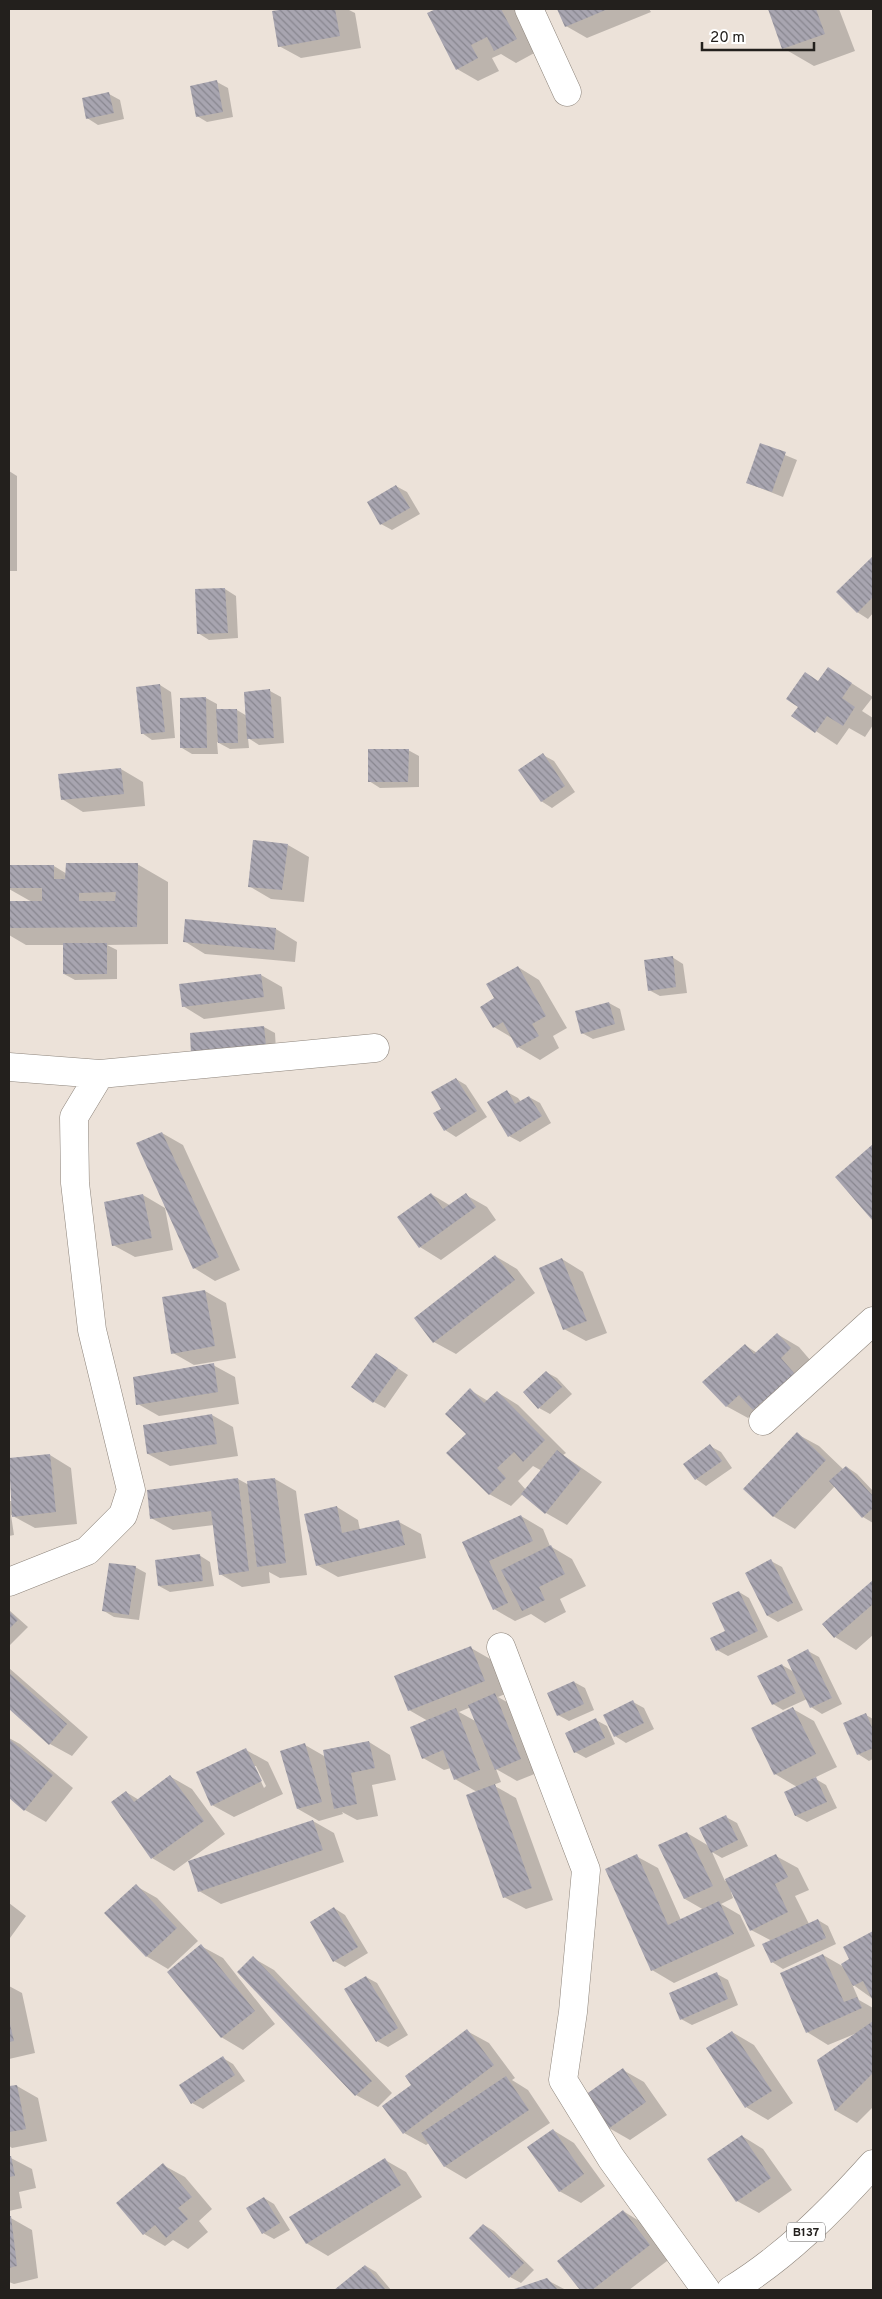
<svg xmlns="http://www.w3.org/2000/svg" width="882" height="2299" viewBox="0 0 882 2299" font-family="Overpass,sans-serif">
<style>
.shadow{fill:#0003;fill-rule:evenodd}
.building{fill:url(#building-back-hatch);fill-rule:evenodd}
.lines{fill:none;stroke-linecap:round;stroke-linejoin:round}
.street-casing{stroke:#8d847b;stroke-width:29}
.primary-casing{stroke:#8d847b;stroke-width:29}
.street{stroke:#fff;stroke-width:28}
.primary{stroke:#fff;stroke-width:28}
.labels{text-anchor:middle;stroke-width:4;stroke-linejoin:round;paint-order:stroke}
.shield{fill:#fff;stroke:#656361;stroke-width:1}
.shield-label{font-size:12px;font-weight:bold;fill:#23201d}
</style>
<defs>
<pattern id="building-back-hatch" width="6" height="6" patternUnits="userSpaceOnUse" patternTransform="scale(1.25)"><rect width="6" height="6" fill="#a8a5b0"/><path d="M-1 5l2 2M0 0l6 6M5-1l2 2" fill="none" stroke="#88868f"/></pattern>
</defs>
<rect width="100%" height="100%" fill="#ece2d9"/>
<path class="shadow" d="M 287,9 L 347,9 L 355,13 L 361,48 L 301,58 L 279,46 Z
M 438,9 L 516,9 L 538,51 L 516,63 L 501,54 L 492,58 L 499,71 L 478,81 L 457,69 L 428,14 Z
M 559,9 L 649,9 L 651,12 L 587,38 L 566,26 Z
M 769,9 L 839,9 L 855,51 L 814,66 L 783,48 Z
M 217,82 L 228,88 L 233,117 L 207,122 L 197,116 Z
M 109,94 L 120,100 L 124,119 L 98,125 L 87,118 Z
M 761,445 L 797,460 L 783,497 L 747,483 Z
M 9,471 L 17,476 L 17,571 L 9,571 Z
M 396,486 L 407,492 L 420,514 L 392,530 L 381,524 Z
M 872,559 L 873,613 L 868,619 L 857,612 L 838,592 Z
M 225,589 L 236,596 L 238,638 L 209,640 L 198,633 L 197,590 Z
M 828,668 L 873,697 L 862,711 L 873,718 L 873,725 L 865,737 L 849,728 L 837,745 L 793,716 Z
M 160,685 L 171,692 L 175,738 L 152,740 L 142,733 Z
M 270,691 L 281,697 L 284,743 L 259,745 L 248,738 L 249,748 L 230,749 L 217,742 L 218,754 L 192,754 L 182,748 L 206,698 L 217,704 L 217,711 L 237,710 L 247,716 Z
M 408,750 L 419,756 L 419,787 L 380,788 L 369,781 Z
M 543,755 L 554,761 L 575,792 L 552,808 L 541,801 Z
M 121,769 L 143,782 L 145,806 L 83,812 L 62,799 Z
M 288,845 L 309,857 L 304,902 L 271,899 L 249,886 Z
M 137,864 L 168,882 L 168,944 L 107,945 L 117,950 L 117,979 L 75,980 L 64,974 L 64,945 L 26,945 L 9,935 L 9,902 L 32,902 L 9,889 L 9,866 L 54,866 L 67,874 Z
M 276,929 L 297,942 L 295,962 L 205,954 L 184,941 Z
M 672,957 L 683,964 L 687,993 L 660,996 L 649,990 Z
M 518,967 L 539,980 L 567,1028 L 553,1036 L 559,1048 L 540,1060 L 518,1047 L 514,1039 L 494,1027 L 496,999 Z
M 261,975 L 282,987 L 285,1009 L 204,1019 L 183,1006 Z
M 609,1003 L 620,1009 L 625,1030 L 593,1039 L 582,1033 Z
M 264,1027 L 275,1033 L 276,1051 L 203,1059 Z
M 456,1079 L 466,1085 L 487,1117 L 456,1137 L 445,1130 L 443,1109 Z
M 507,1092 L 518,1098 L 521,1102 L 529,1097 L 540,1103 L 551,1123 L 520,1142 L 509,1136 Z
M 162,1133 L 183,1145 L 240,1270 L 215,1281 L 194,1268 Z
M 873,1146 L 873,1219 L 837,1177 Z
M 431,1194 L 451,1206 L 466,1195 L 487,1207 L 496,1220 L 441,1260 L 420,1247 Z
M 143,1195 L 165,1208 L 173,1250 L 135,1257 L 113,1245 Z
M 495,1256 L 517,1269 L 535,1293 L 456,1354 L 434,1342 Z
M 562,1259 L 583,1272 L 607,1333 L 586,1341 L 564,1329 Z
M 205,1291 L 226,1303 L 236,1358 L 194,1365 L 173,1353 Z
M 777,1334 L 799,1347 L 811,1361 L 748,1418 L 726,1406 L 745,1345 L 757,1353 Z
M 376,1354 L 408,1375 L 385,1408 L 374,1402 Z
M 213,1365 L 235,1377 L 239,1404 L 159,1416 L 138,1404 Z
M 546,1372 L 557,1378 L 572,1394 L 550,1414 L 539,1408 L 525,1392 Z
M 470,1390 L 488,1401 L 497,1392 L 518,1405 L 566,1453 L 563,1455 L 602,1482 L 567,1525 L 546,1513 L 523,1494 L 511,1506 L 489,1494 L 467,1434 ZM 533,1466 L 542,1471 L 526,1490 L 518,1481 Z
M 212,1415 L 233,1427 L 238,1456 L 170,1466 L 148,1454 Z
M 797,1434 L 819,1446 L 844,1470 L 847,1467 L 857,1474 L 873,1491 L 873,1523 L 863,1517 L 835,1486 L 795,1529 L 773,1516 Z
M 710,1446 L 721,1452 L 732,1468 L 706,1486 L 696,1479 Z
M 50,1455 L 71,1468 L 77,1524 L 35,1528 L 11,1515 L 14,1535 L 9,1536 L 9,1494 L 10,1501 L 12,1501 L 9,1460 Z
M 238,1479 L 249,1485 L 275,1479 L 296,1491 L 307,1575 L 280,1578 L 269,1572 L 270,1583 L 242,1587 L 220,1574 L 214,1525 L 173,1530 L 151,1518 Z
M 337,1507 L 358,1520 L 360,1530 L 399,1522 L 421,1534 L 426,1558 L 338,1577 L 317,1565 Z
M 521,1516 L 543,1529 L 550,1546 L 572,1559 L 586,1586 L 560,1599 L 566,1612 L 545,1623 L 531,1614 L 515,1621 L 494,1609 L 463,1543 Z
M 199,1555 L 210,1562 L 214,1586 L 170,1592 L 159,1586 Z
M 771,1561 L 782,1567 L 803,1610 L 778,1622 L 768,1616 Z
M 135,1567 L 146,1573 L 139,1620 L 114,1617 L 104,1611 Z
M 873,1582 L 873,1635 L 856,1650 L 835,1637 L 823,1624 Z
M 739,1592 L 749,1598 L 768,1637 L 728,1656 L 717,1650 L 726,1632 Z
M 9,1610 L 28,1627 L 9,1646 Z
M 471,1648 L 492,1660 L 505,1694 L 498,1697 L 516,1707 L 542,1771 L 517,1781 L 496,1769 L 501,1782 L 493,1785 L 516,1798 L 553,1900 L 526,1909 L 504,1897 L 477,1792 L 455,1779 L 451,1768 L 444,1770 L 423,1758 L 428,1721 L 409,1710 ZM 471,1707 L 477,1722 L 459,1712 Z
M 808,1651 L 819,1657 L 842,1704 L 822,1714 L 811,1707 L 807,1699 L 783,1710 L 773,1704 L 782,1665 L 794,1672 Z
M 9,1668 L 88,1737 L 72,1756 L 50,1744 L 9,1707 Z
M 574,1682 L 585,1688 L 594,1710 L 569,1721 L 558,1715 Z
M 633,1702 L 644,1708 L 654,1729 L 626,1743 L 615,1736 Z
M 793,1709 L 814,1721 L 837,1767 L 814,1778 L 826,1785 L 837,1808 L 807,1822 L 796,1816 L 786,1793 L 797,1787 L 775,1774 Z
M 866,1715 L 873,1719 L 873,1759 L 869,1761 L 858,1754 Z
M 596,1720 L 607,1726 L 615,1744 L 586,1758 L 575,1752 Z
M 9,1738 L 20,1744 L 73,1788 L 46,1822 L 25,1810 L 9,1797 Z
M 369,1742 L 390,1755 L 396,1780 L 372,1785 L 378,1816 L 357,1820 L 342,1812 L 343,1814 L 319,1821 L 298,1809 L 305,1745 L 326,1757 Z
M 246,1750 L 268,1762 L 283,1794 L 234,1817 L 212,1805 ZM 254,1766 L 256,1766 L 266,1786 L 264,1788 Z
M 171,1777 L 192,1789 L 225,1834 L 174,1871 L 152,1858 L 112,1802 L 126,1792 L 139,1800 Z
M 726,1817 L 737,1823 L 748,1846 L 722,1858 L 712,1852 L 725,1881 L 776,1856 L 798,1868 L 809,1890 L 795,1896 L 809,1924 L 818,1920 L 828,1926 L 836,1944 L 783,1969 L 772,1962 L 772,1941 L 751,1930 L 733,1891 L 731,1892 L 733,1898 L 721,1904 L 740,1915 L 755,1946 L 674,1983 L 652,1970 L 636,1856 L 658,1868 L 681,1920 L 704,1910 L 685,1899 L 687,1833 L 709,1846 Z
M 313,1821 L 334,1833 L 344,1862 L 221,1904 L 199,1891 Z
M 136,1886 L 157,1898 L 198,1941 L 168,1969 L 146,1956 Z
M 9,1903 L 26,1916 L 10,1938 L 9,1937 Z
M 334,1908 L 345,1915 L 368,1953 L 345,1967 L 334,1961 Z
M 873,1932 L 873,1999 L 852,1984 L 859,2000 L 873,2008 L 873,2107 L 857,2123 L 836,2111 L 818,2061 L 857,2033 L 828,2045 L 807,2032 L 823,1955 L 844,1967 L 851,1960 L 844,1947 Z
M 201,1946 L 223,1958 L 275,2024 L 243,2050 L 221,2037 Z
M 253,1958 L 274,1970 L 392,2093 L 378,2107 L 356,2095 Z
M 717,1974 L 728,1980 L 738,2005 L 692,2025 L 681,2019 Z
M 366,1977 L 377,1983 L 408,2035 L 388,2047 L 377,2041 Z
M 9,1986 L 22,1993 L 35,2053 L 9,2059 Z
M 467,2031 L 489,2043 L 515,2078 L 512,2080 L 528,2090 L 550,2123 L 466,2179 L 444,2166 L 429,2143 L 426,2145 L 404,2133 L 413,2085 Z
M 732,2032 L 754,2045 L 793,2103 L 768,2120 L 746,2107 Z
M 223,2058 L 233,2064 L 245,2081 L 203,2109 L 192,2103 Z
M 623,2070 L 644,2082 L 667,2115 L 630,2140 L 609,2128 Z
M 17,2086 L 38,2098 L 47,2141 L 12,2148 L 9,2146 L 9,2088 Z
M 553,2130 L 574,2143 L 605,2186 L 581,2203 L 559,2191 Z
M 742,2136 L 763,2149 L 792,2190 L 759,2213 L 737,2201 Z
M 9,2157 L 32,2169 L 36,2188 L 19,2192 L 22,2208 L 9,2211 Z
M 385,2160 L 406,2172 L 422,2197 L 328,2256 L 306,2243 Z
M 163,2165 L 185,2177 L 212,2209 L 199,2221 L 208,2232 L 188,2249 L 173,2240 L 165,2246 L 144,2234 Z
M 264,2198 L 274,2204 L 290,2230 L 274,2239 L 263,2233 Z
M 623,2211 L 644,2224 L 671,2258 L 629,2290 L 581,2290 L 559,2262 Z
M 9,2217 L 32,2230 L 38,2278 L 14,2284 L 9,2282 Z
M 484,2225 L 494,2231 L 534,2270 L 521,2283 L 510,2277 Z
M 366,2266 L 376,2272 L 391,2290 L 336,2290 Z
M 547,2280 L 566,2290 L 514,2290 Z"/>
<path class="building" d="M 286,9 L 335,9 L 340,36 L 278,47 L 272,11 Z
M 436,9 L 501,9 L 517,39 L 494,51 L 487,37 L 471,45 L 478,58 L 456,70 L 427,13 Z
M 557,9 L 608,9 L 565,27 Z
M 768,9 L 816,9 L 825,34 L 782,49 Z
M 217,80 L 223,112 L 196,117 L 190,86 Z
M 109,92 L 114,113 L 86,119 L 82,98 Z
M 760,443 L 786,452 L 772,492 L 746,483 Z
M 396,485 L 410,508 L 380,525 L 367,502 Z
M 872,557 L 873,597 L 857,613 L 836,592 Z
M 225,588 L 228,633 L 197,634 L 195,589 Z
M 828,667 L 852,683 L 842,698 L 855,707 L 843,726 L 827,716 L 815,733 L 791,716 L 798,707 L 786,699 L 805,672 L 818,681 Z
M 160,684 L 165,732 L 141,734 L 136,687 Z
M 270,689 L 274,738 L 247,739 L 244,692 Z
M 206,697 L 207,748 L 180,748 L 180,698 Z
M 216,709 L 237,709 L 238,743 L 218,743 Z
M 368,749 L 409,749 L 408,782 L 368,782 Z
M 543,753 L 565,786 L 541,802 L 518,770 Z
M 121,768 L 124,794 L 61,800 L 58,774 Z
M 253,840 L 288,844 L 282,890 L 248,887 Z
M 66,863 L 138,863 L 137,927 L 9,928 L 9,901 L 42,901 L 42,888 L 9,888 L 9,865 L 54,865 L 54,879 L 65,879 ZM 116,892 L 115,901 L 79,901 L 79,893 Z
M 185,919 L 276,928 L 274,950 L 183,942 Z
M 63,943 L 107,943 L 107,974 L 63,974 Z
M 673,956 L 676,987 L 648,991 L 644,960 Z
M 518,966 L 546,1016 L 532,1024 L 539,1036 L 517,1048 L 503,1022 L 493,1028 L 480,1007 L 494,998 L 486,984 Z
M 261,974 L 264,997 L 182,1007 L 179,984 Z
M 609,1002 L 615,1024 L 581,1034 L 575,1011 Z
M 264,1026 L 266,1046 L 191,1054 L 190,1033 Z
M 456,1078 L 477,1111 L 444,1131 L 433,1113 L 441,1109 L 431,1092 Z
M 507,1090 L 515,1104 L 529,1096 L 542,1116 L 508,1137 L 487,1102 Z
M 162,1132 L 219,1257 L 193,1269 L 136,1143 Z
M 873,1144 L 873,1221 L 835,1177 Z
M 431,1193 L 443,1209 L 466,1193 L 476,1207 L 419,1248 L 397,1217 Z
M 143,1194 L 152,1238 L 112,1246 L 104,1202 Z
M 495,1255 L 515,1280 L 433,1343 L 414,1318 Z
M 562,1258 L 587,1321 L 563,1330 L 539,1268 Z
M 205,1290 L 215,1346 L 171,1354 L 162,1297 Z
M 777,1333 L 791,1348 L 781,1358 L 795,1374 L 753,1410 L 739,1395 L 726,1407 L 702,1382 L 745,1344 L 754,1354 Z
M 376,1353 L 398,1368 L 373,1403 L 351,1387 Z
M 214,1363 L 218,1392 L 136,1405 L 133,1377 Z
M 546,1371 L 562,1387 L 538,1409 L 523,1392 Z
M 470,1388 L 484,1403 L 497,1391 L 545,1440 L 523,1462 L 514,1452 L 497,1468 L 506,1478 L 489,1495 L 446,1453 L 466,1434 L 445,1414 Z
M 212,1414 L 217,1444 L 147,1454 L 143,1425 Z
M 797,1432 L 826,1460 L 773,1517 L 743,1489 Z
M 710,1444 L 722,1461 L 695,1480 L 683,1464 Z
M 557,1450 L 581,1469 L 545,1514 L 521,1494 Z
M 50,1454 L 56,1512 L 12,1517 L 9,1458 Z
M 846,1466 L 873,1496 L 873,1508 L 862,1518 L 829,1481 Z
M 238,1478 L 249,1571 L 219,1575 L 211,1511 L 150,1519 L 147,1490 Z
M 275,1478 L 286,1563 L 257,1567 L 247,1481 Z
M 337,1506 L 342,1533 L 399,1520 L 405,1545 L 316,1566 L 304,1514 Z
M 521,1515 L 533,1541 L 489,1561 L 508,1603 L 493,1610 L 462,1542 Z
M 551,1545 L 565,1574 L 539,1587 L 545,1600 L 522,1611 L 501,1570 Z
M 200,1554 L 203,1581 L 158,1586 L 155,1560 Z
M 771,1559 L 793,1603 L 767,1616 L 745,1573 Z
M 109,1563 L 136,1566 L 129,1615 L 102,1611 Z
M 873,1580 L 873,1604 L 834,1638 L 822,1624 Z
M 739,1591 L 758,1631 L 716,1651 L 710,1638 L 725,1631 L 712,1603 Z
M 9,1611 L 18,1620 L 9,1629 Z
M 471,1646 L 485,1681 L 408,1711 L 394,1676 Z
M 808,1649 L 832,1698 L 810,1708 L 787,1660 Z
M 782,1664 L 796,1693 L 772,1705 L 757,1676 Z
M 9,1673 L 67,1724 L 49,1745 L 9,1709 Z
M 574,1681 L 584,1704 L 557,1716 L 547,1693 Z
M 495,1693 L 521,1759 L 495,1770 L 468,1705 Z
M 633,1700 L 644,1723 L 614,1737 L 603,1715 Z
M 793,1707 L 816,1754 L 774,1775 L 751,1728 Z
M 456,1708 L 480,1770 L 454,1780 L 443,1750 L 422,1759 L 410,1727 Z
M 866,1713 L 873,1730 L 873,1748 L 857,1755 L 843,1723 Z
M 596,1718 L 605,1738 L 574,1753 L 565,1733 Z
M 9,1739 L 53,1775 L 24,1811 L 9,1798 Z
M 369,1741 L 375,1768 L 351,1773 L 357,1804 L 334,1809 L 323,1750 Z
M 305,1743 L 322,1802 L 297,1809 L 280,1751 Z
M 246,1748 L 262,1781 L 211,1806 L 196,1772 Z
M 170,1775 L 204,1821 L 151,1859 L 111,1802 L 126,1791 L 134,1802 Z
M 816,1777 L 827,1802 L 795,1816 L 784,1792 Z
M 495,1784 L 532,1888 L 503,1898 L 466,1795 Z
M 726,1815 L 738,1840 L 711,1853 L 699,1828 Z
M 313,1820 L 323,1850 L 198,1892 L 188,1861 Z
M 687,1832 L 713,1886 L 684,1899 L 658,1845 Z
M 637,1854 L 668,1925 L 719,1901 L 734,1934 L 651,1971 L 605,1869 Z
M 776,1854 L 788,1877 L 775,1884 L 788,1912 L 750,1931 L 725,1879 Z
M 136,1884 L 177,1928 L 146,1957 L 104,1913 Z
M 334,1907 L 358,1947 L 333,1962 L 310,1922 Z
M 818,1919 L 826,1938 L 771,1963 L 762,1944 Z
M 873,1931 L 873,2001 L 863,1981 L 853,1986 L 841,1964 L 849,1959 L 843,1947 Z
M 201,1944 L 255,2011 L 221,2038 L 167,1972 Z
M 823,1954 L 844,2002 L 857,1997 L 862,2008 L 806,2033 L 780,1973 Z
M 253,1956 L 372,2081 L 355,2096 L 237,1972 Z
M 717,1972 L 728,1999 L 680,2020 L 669,1993 Z
M 366,1976 L 398,2028 L 376,2042 L 344,1989 Z
M 9,2020 L 14,2041 L 9,2042 Z
M 873,2021 L 873,2073 L 835,2111 L 817,2060 Z
M 467,2029 L 494,2065 L 403,2134 L 382,2106 L 411,2085 L 405,2076 Z
M 732,2031 L 772,2091 L 745,2108 L 706,2048 Z
M 223,2056 L 235,2075 L 191,2104 L 179,2085 Z
M 623,2068 L 646,2102 L 608,2129 L 585,2095 Z
M 506,2076 L 529,2110 L 444,2167 L 421,2133 Z
M 17,2085 L 26,2129 L 9,2132 L 9,2086 Z
M 553,2129 L 584,2174 L 559,2192 L 527,2147 Z
M 742,2135 L 771,2178 L 736,2202 L 707,2159 Z
M 9,2156 L 11,2156 L 15,2176 L 9,2177 Z
M 385,2158 L 401,2185 L 306,2244 L 289,2217 Z
M 163,2163 L 192,2197 L 178,2208 L 188,2219 L 166,2238 L 155,2225 L 143,2235 L 116,2203 Z
M 264,2197 L 280,2223 L 262,2234 L 246,2208 Z
M 623,2210 L 650,2245 L 592,2290 L 580,2290 L 557,2261 Z
M 9,2216 L 11,2216 L 17,2266 L 9,2268 Z
M 483,2224 L 524,2263 L 509,2278 L 469,2238 Z
M 365,2265 L 386,2290 L 334,2290 Z
M 547,2278 L 558,2290 L 511,2290 Z"/>
<g class="lines">
<g class="street-casing">
<path id="street" d="M 529,9 L 567,92
M 9,1067 L 100,1074
M 763,1421 L 873,1321
M 9,1582 L 87,1551 L 123,1515 L 131,1490 L 92,1330 L 75,1183 L 74,1117 L 100,1074 L 375,1048
M 501,1647 L 586,1870 L 573,2012 L 563,2080 L 611,2158 L 706,2290"/>
</g>
<g class="primary-casing">
<path id="primary" d="M 731,2290 C 785,2257 831,2211 873,2164"/>
</g>
<use href="#street" class="street"/>
<use href="#primary" class="primary"/>
</g>
<g class="labels">
<rect class="shield" x="787" y="2222.5" width="38" height="19" rx="4"/>
<g class="shield-label">
<text x="806" y="2236">B137</text>
</g>
</g>
<rect width="882" height="2299" fill="none" stroke="#23201d" stroke-width="20"/>
<path d="M702 42v8h112v-8" fill="none" stroke="#23201d" stroke-width="2.5"/>
<text x="710" y="42" font-size="15" fill="#23201d" stroke="#ffffff" stroke-width="4" paint-order="stroke">20 m</text>
</svg>
